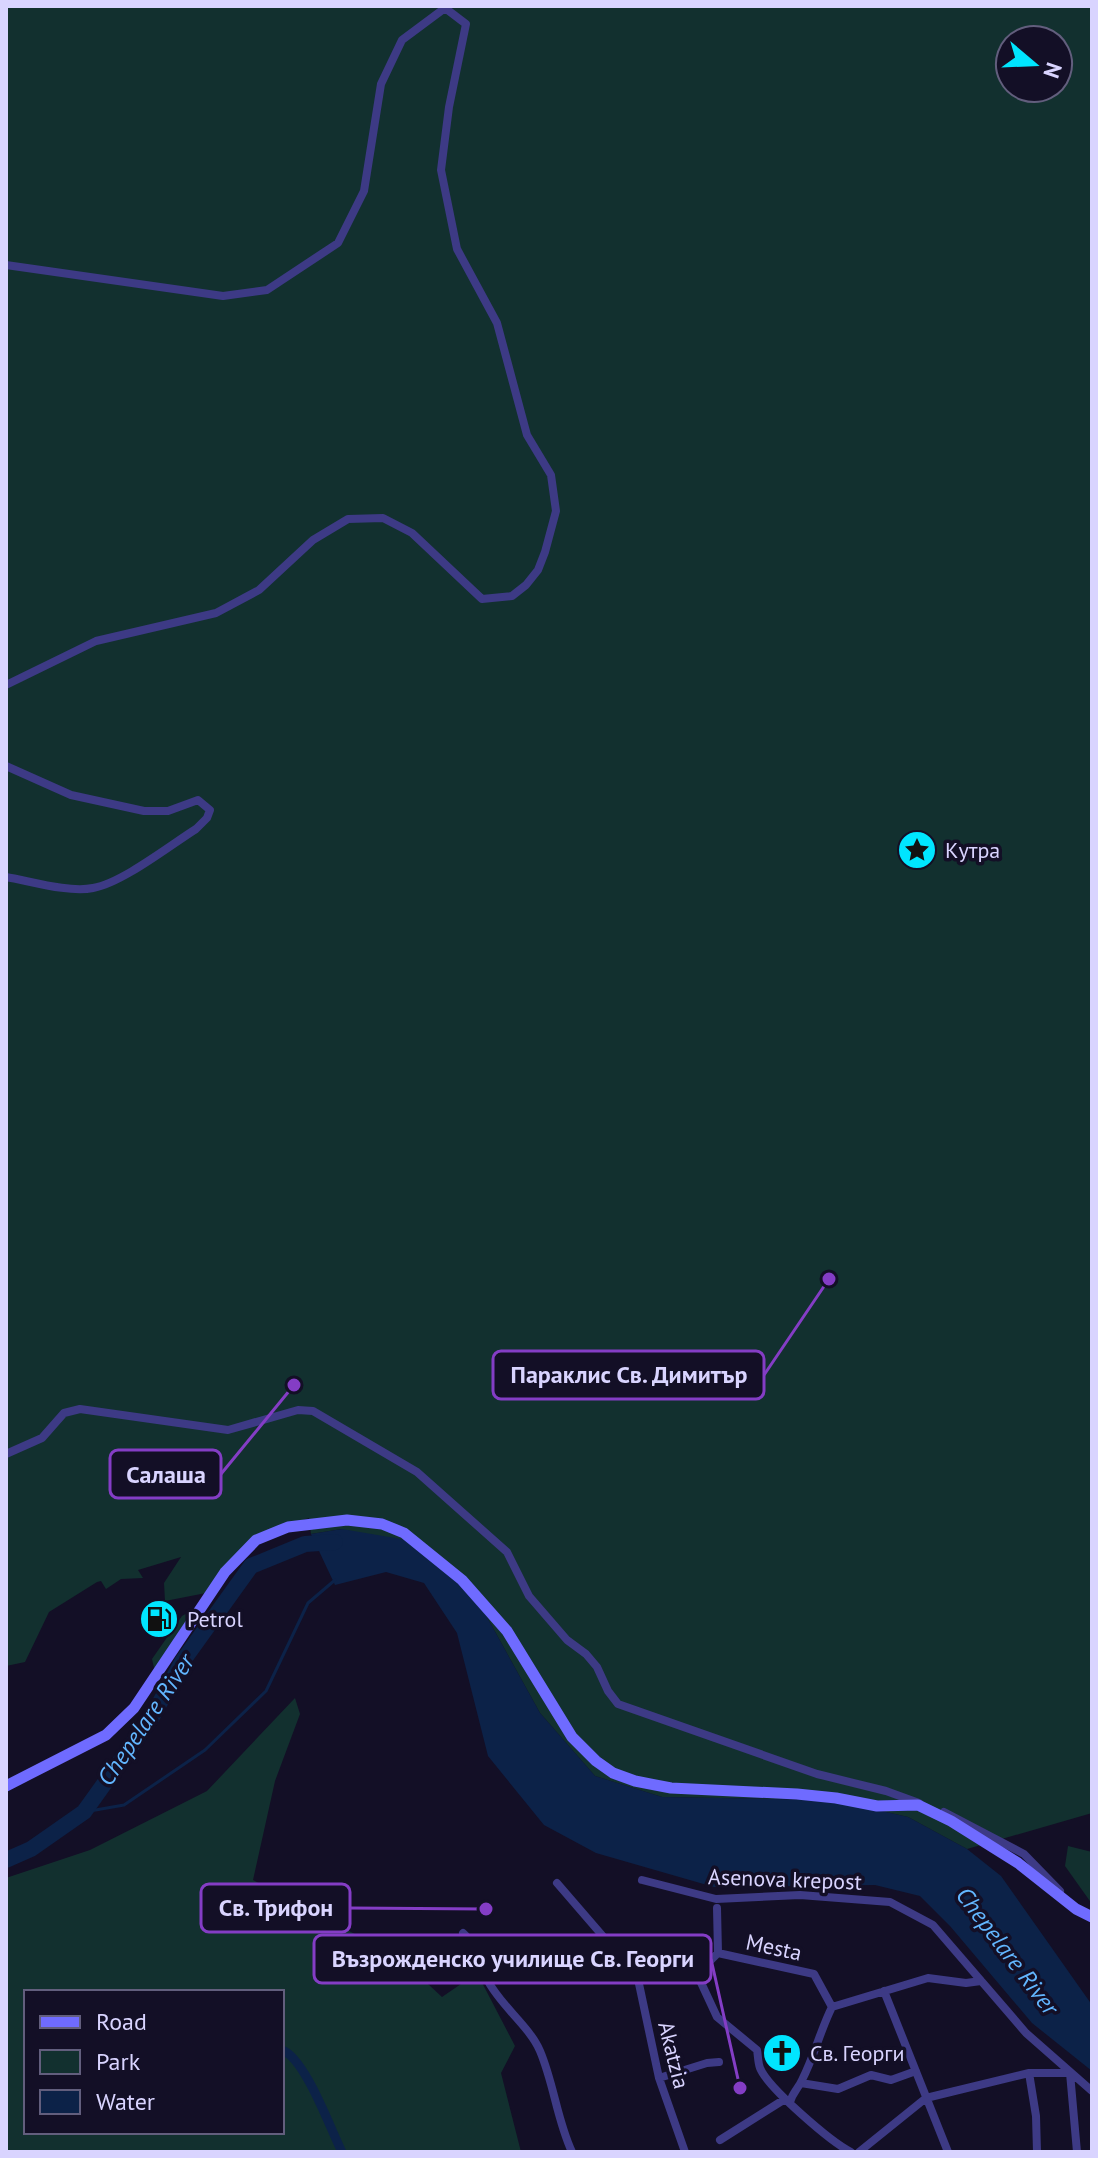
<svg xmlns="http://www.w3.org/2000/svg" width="1098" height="2158" viewBox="0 0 1098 2158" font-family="'PT Sans',sans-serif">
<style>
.green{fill:#12302f;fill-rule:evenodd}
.water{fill:#0c2248}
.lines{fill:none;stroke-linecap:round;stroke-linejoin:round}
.stream{stroke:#0c2248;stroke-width:3}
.canal{stroke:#0c2248;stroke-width:9}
.river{stroke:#0c2248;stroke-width:16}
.minor{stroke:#3d3a85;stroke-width:8}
.secondary{stroke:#6f6bff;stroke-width:11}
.labels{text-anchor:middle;stroke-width:7;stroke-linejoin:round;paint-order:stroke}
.poi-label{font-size:22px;fill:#d9d4ff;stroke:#130f26;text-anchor:start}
.street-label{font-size:22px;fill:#d9d4ff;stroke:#130f26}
.water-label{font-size:24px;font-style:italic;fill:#62b6ff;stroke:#130f26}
.leader{fill:none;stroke:#843dc5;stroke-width:3}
.callout-dot{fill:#843dc5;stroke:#130f26;stroke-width:3}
.callout{fill:#130f26;stroke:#843dc5;stroke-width:3}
.callout-label{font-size:24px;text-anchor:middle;font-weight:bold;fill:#d9d4ff}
</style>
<rect width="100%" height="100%" fill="#130f26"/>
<path class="green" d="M 6,6 L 1092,6 L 1092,1813 L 967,1849 L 908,1817 L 833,1800 L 662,1797 L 595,1776 L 540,1713 L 483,1610 L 342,1529 L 311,1534 L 309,1518 L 273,1529 L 206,1593 L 165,1601 L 164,1583 L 181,1557 L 138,1570 L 143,1578 L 121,1579 L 106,1589 L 101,1581 L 97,1582 L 49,1612 L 25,1662 L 6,1666 ZM 1010,40 L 1058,40 L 1058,88 L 1010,88 Z
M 189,1612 L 196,1613 L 155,1672 L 152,1659 L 182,1616 Z
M 295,1698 L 300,1714 L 275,1781 L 253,1880 L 400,1958 L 442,1997 L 477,1973 L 515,2046 L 501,2073 L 521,2152 L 6,2152 L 6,1878 L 90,1850 L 207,1791 ZM 26,1992 L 282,1992 L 282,2132 L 26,2132 Z
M 1068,1846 L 1092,1852 L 1092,1904 L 1065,1866 Z"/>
<path class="water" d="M 342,1529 L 407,1540 L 440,1564 L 483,1610 L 540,1713 L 595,1776 L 662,1797 L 833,1800 L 908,1817 L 967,1849 L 1001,1876 L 1092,2005 L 1092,2071 L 1032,2023 L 950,1926 L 920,1896 L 875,1885 L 714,1887 L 596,1853 L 544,1825 L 488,1756 L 457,1633 L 424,1583 L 386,1572 L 335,1585 L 311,1534 Z"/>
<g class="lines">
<path class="stream" d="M 84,1812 L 124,1805 L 205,1750 L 266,1691 L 308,1603 L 335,1580"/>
<path class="canal" d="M 282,2050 C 305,2058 330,2128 342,2152"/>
<path class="river" d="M 6,1860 L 31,1849 L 84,1812 L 152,1717 L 182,1662 L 251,1566 L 305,1544 L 335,1542"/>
<path class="minor" d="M 6,265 L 223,296 L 267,290 L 338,243 L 364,191 L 381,84 L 402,40 L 445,8 L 466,24 L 449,107 L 441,170 L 457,249 L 497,323 L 527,435 L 551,475 L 556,511 L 545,552 L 538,570 L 526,585 L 512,596 L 482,599 L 412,533 L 383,518 L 348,519 L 313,540 L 259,590 L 216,613 L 96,641 L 6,685
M 6,766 L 71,795 L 144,811 L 168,811 L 198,800 L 210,810 L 207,818 L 196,829 C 169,846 122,883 93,888 C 69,893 30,881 6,877
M 6,1454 L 42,1438 L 64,1413 L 80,1409 L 228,1430 L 298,1410 L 313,1411 L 417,1472 L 507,1552 L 529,1596 L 567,1640 L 586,1654 L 597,1667 L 608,1691 L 618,1704 L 817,1774 L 886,1791 L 919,1803
M 944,1812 L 1024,1854 L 1060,1891
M 642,1880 L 716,1899 L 800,1895 L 890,1902 L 933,1925 L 1026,2033 L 1092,2091
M 557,1883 L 620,1956 L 635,1965 L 697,1974 L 717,2017 L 757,2050 C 758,2055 758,2063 760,2068 C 768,2088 831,2142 851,2152
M 717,1908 L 718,1953
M 463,1933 C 478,1946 479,1964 488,1981 C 501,2006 530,2027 540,2051 C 554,2084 557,2120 572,2152
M 635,1965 L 659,2078 L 685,2152
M 697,1974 L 718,1953 L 814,1974 L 832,2007
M 884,1991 L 948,2152
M 1029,2073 L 1036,2116 L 1037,2152
M 659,2078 L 707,2063 L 719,2062
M 801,2083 L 838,2089 L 871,2075 L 891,2080 L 916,2071
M 790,2102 C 793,2092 798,2089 802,2080 C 814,2057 820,2031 832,2007 L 928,1978 L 966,1983 L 981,1981
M 720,2140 L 785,2099
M 859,2152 L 926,2098 L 1029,2073 L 1070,2073 L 1077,2152"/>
<path class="secondary" d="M 6,1786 L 106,1735 L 134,1708 L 225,1572 L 256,1540 L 288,1527 L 347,1520 L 382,1524 L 404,1533 L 462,1580 L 507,1631 L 572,1737 L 596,1761 L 613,1773 L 635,1781 L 671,1788 L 797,1794 L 836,1798 L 877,1806 L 918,1805 L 951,1821 L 1018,1863 L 1076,1909 L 1092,1917"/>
</g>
<defs>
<g id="sight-disc" transform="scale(2)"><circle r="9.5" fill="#00e5ff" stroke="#130f26"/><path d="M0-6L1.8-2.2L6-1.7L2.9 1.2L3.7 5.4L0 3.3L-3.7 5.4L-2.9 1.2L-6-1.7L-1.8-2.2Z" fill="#111"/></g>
<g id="fuel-disc" transform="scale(2)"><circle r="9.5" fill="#00e5ff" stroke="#130f26"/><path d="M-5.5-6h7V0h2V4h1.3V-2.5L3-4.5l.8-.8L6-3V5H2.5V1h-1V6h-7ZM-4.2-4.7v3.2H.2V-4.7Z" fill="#111"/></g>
<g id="church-disc" transform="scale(2)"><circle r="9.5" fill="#00e5ff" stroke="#130f26"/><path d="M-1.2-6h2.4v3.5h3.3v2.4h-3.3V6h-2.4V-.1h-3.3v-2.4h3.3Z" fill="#111"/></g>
</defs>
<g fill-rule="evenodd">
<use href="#sight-disc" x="917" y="850"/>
<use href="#fuel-disc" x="159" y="1619"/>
<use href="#church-disc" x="782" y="2053"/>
</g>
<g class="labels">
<g class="poi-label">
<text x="945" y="858">Кутра</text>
<text x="187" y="1627">Petrol</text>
<text x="810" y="2061">Св. Георги</text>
</g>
<g class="street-label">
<text transform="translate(785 1879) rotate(2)" y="8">Asenova krepost</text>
<text transform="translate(774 1947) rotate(12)" y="8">Mesta</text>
<text transform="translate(674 2055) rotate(76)" y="8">Akatzia</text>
</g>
<g class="water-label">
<text transform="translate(146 1720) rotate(-56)" y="8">Chepelare River</text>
<text transform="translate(1007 1951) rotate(53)" y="8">Chepelare River</text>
</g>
</g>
<path class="leader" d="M829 1279L764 1375M294 1385L221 1474M486 1909L350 1908M740 2088L711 1959"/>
<g class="callout-dot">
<circle cx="829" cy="1279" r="8"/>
<circle cx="294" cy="1385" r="8"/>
<circle cx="486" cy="1909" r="8"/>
<circle cx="740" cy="2088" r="8"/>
</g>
<g class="callout">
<rect x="493" y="1351" width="271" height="48" rx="8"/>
<rect x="110" y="1450" width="111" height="48" rx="8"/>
<rect x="201" y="1884" width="149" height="48" rx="8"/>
<rect x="314" y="1935" width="397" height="48" rx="8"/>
</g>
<g class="callout-label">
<text x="629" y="1383">Параклис Св. Димитър</text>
<text x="166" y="1483">Салаша</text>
<text x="276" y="1916">Св. Трифон</text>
<text x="513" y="1967">Възрожденско училище Св. Георги</text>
</g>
<rect width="1098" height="2158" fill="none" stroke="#d9d4ff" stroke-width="16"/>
<rect x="24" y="1990" width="260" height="144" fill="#130f26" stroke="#625e7d" stroke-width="2"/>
<rect x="40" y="2016" width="40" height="12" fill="#6f6bff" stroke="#625e7d" stroke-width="2"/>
<text x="96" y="2030" font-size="24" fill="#d9d4ff">Road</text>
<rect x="40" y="2050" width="40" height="24" fill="#12302f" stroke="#625e7d" stroke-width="2"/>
<text x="96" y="2070" font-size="24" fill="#d9d4ff">Park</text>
<rect x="40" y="2090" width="40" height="24" fill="#0c2248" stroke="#625e7d" stroke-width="2"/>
<text x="96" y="2110" font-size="24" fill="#d9d4ff">Water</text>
<g transform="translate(1034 64) rotate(109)"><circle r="38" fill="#130f26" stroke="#625e7d" stroke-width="2"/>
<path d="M0-6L14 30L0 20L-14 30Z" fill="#00e5ff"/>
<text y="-12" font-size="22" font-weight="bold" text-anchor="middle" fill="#d9d4ff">N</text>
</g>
</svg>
